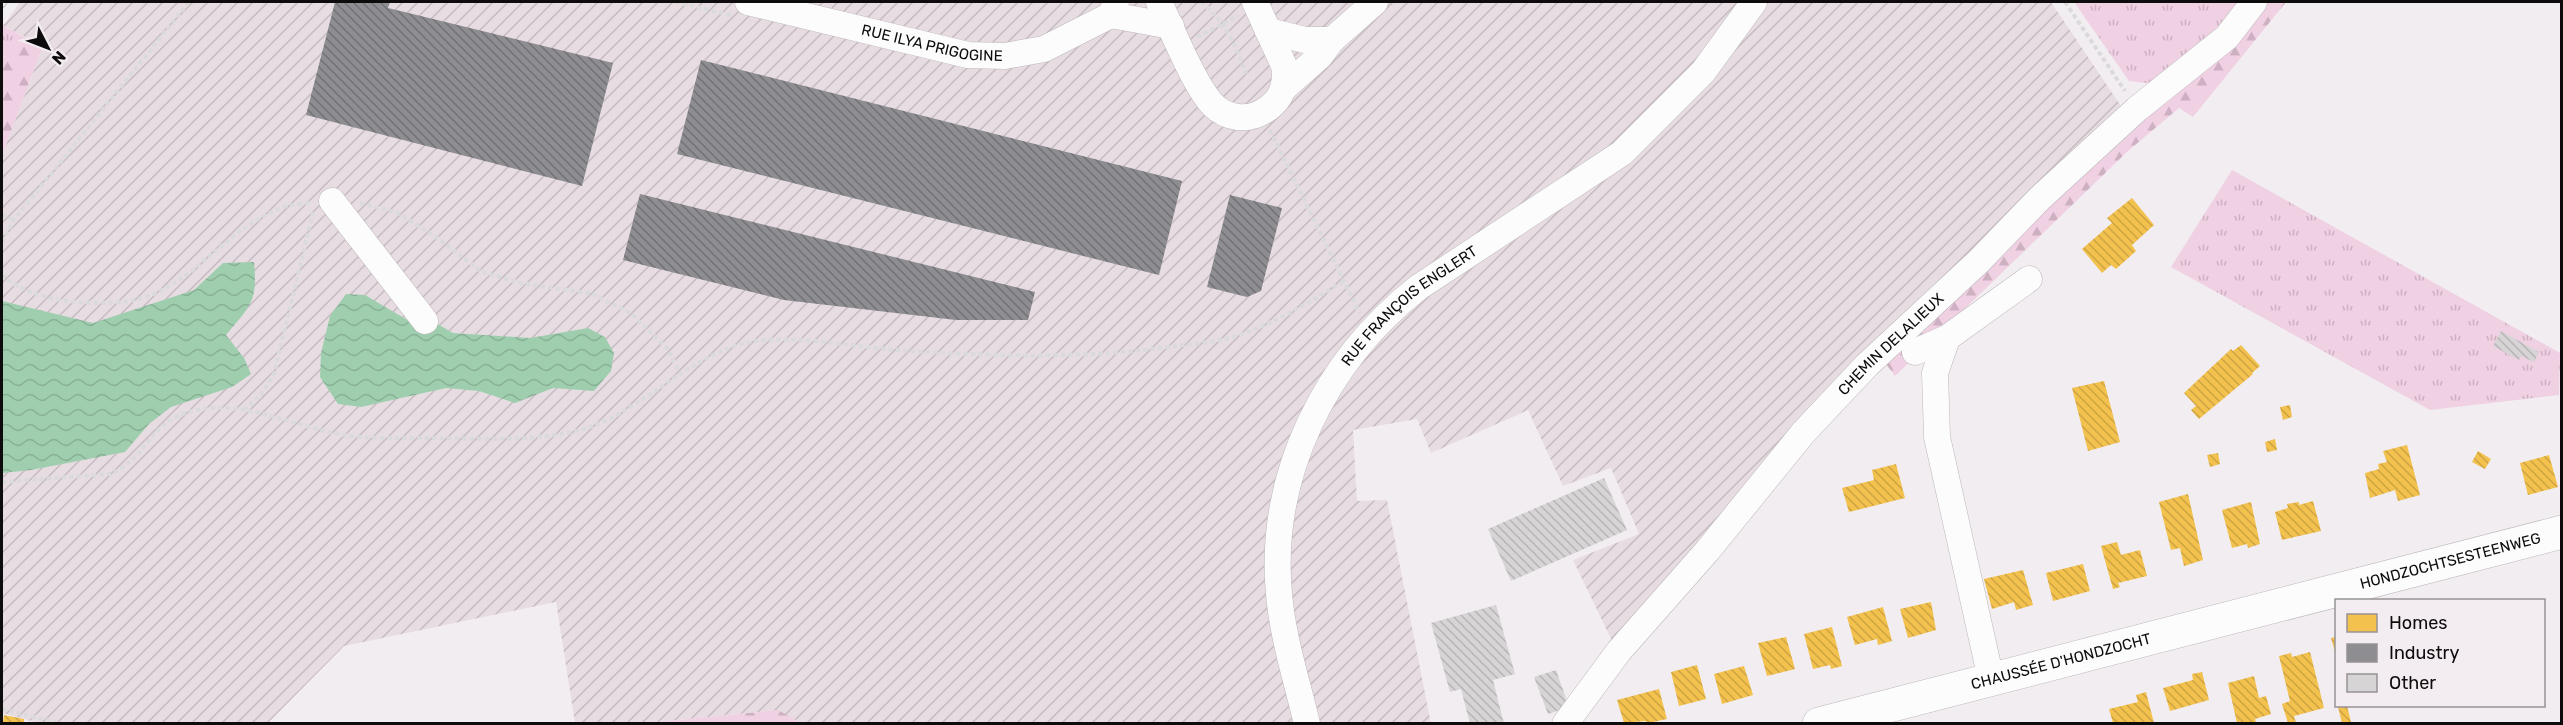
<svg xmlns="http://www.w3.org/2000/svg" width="2563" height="725" viewBox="0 0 2563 725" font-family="Rubik,sans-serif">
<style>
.industrial{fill:url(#industrial-furrows)}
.grass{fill:url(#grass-tufts)}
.forest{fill:url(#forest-firs)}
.water{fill:url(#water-waves)}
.homes{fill:url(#homes-back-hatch)}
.industry{fill:url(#industry-back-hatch)}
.building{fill:url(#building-back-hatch)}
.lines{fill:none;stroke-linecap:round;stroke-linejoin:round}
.minor-casing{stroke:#bcb8ba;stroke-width:27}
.major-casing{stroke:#bcb8ba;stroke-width:34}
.path{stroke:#dbdadb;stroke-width:4;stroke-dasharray:4.5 3;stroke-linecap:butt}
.minor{stroke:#fdfcfd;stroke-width:26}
.major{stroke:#fdfcfd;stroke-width:33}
.rail-casing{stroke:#cdcccc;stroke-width:7}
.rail{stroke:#f3ecf0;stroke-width:4.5;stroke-dasharray:14;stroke-linecap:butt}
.labels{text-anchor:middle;stroke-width:6;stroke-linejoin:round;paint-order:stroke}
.street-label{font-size:15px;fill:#0d0b0c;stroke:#f3ecf0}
</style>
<defs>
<pattern id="industrial-furrows" width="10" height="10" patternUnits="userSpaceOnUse" patternTransform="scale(1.5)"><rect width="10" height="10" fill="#e7dce2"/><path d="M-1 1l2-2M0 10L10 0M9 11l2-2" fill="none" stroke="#c5bbc1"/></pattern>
<pattern id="grass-tufts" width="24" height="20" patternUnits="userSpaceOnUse" patternTransform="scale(1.5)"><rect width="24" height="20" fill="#f0d0e3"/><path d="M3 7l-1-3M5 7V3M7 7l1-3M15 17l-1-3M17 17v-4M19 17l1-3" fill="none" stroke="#cdb1c2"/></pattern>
<pattern id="forest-firs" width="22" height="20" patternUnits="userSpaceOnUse" patternTransform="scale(1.5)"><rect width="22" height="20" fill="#f0d0e3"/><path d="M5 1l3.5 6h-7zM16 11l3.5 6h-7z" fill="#cdb1c2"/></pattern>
<pattern id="water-waves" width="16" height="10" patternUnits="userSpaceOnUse" patternTransform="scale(1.5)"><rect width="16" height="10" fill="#9fceaf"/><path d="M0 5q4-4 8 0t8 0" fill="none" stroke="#88b095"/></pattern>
<pattern id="homes-back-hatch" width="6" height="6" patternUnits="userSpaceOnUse" patternTransform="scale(1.5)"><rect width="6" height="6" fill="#f2c14e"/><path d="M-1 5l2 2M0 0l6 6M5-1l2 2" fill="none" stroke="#cea443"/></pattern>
<pattern id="industry-back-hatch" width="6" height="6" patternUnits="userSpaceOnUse" patternTransform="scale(1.5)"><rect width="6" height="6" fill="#8d8d92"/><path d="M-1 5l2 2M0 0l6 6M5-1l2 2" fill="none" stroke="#727176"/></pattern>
<pattern id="building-back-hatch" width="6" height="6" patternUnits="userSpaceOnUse" patternTransform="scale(1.5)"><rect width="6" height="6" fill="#d7d4d6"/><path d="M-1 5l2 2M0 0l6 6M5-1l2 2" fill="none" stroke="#b7b5b6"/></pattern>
</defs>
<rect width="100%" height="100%" fill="#f2edf0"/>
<path class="industrial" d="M 20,2 L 2051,2 L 2121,106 L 1796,428 L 1615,647 L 1573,560 L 1639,534 L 1611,468 L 1563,486 L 1528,410 L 1431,453 L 1417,419 L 1353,430 L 1357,501 L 1387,500 L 1431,724 L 801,724 L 778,710 L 648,723 L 575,723 L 556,602 L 344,646 L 268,723 L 42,724 L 2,713 L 2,155 L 43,46 L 3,26 Z"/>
<path class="grass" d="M 2074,2 L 2238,2 L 2200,48 L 2155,84 L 2129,81 Z
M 3,26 L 26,38 L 2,59 L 2,29 Z
M 2232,170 L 2560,353 L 2559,395 L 2430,410 L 2171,267 Z"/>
<path class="forest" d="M 2258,2 L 2286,2 L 2193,117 L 2179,108 L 2128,151 L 1895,376 L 1883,360 Z
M 26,38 L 43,46 L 2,155 L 2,59 Z
M 778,710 L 801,723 L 648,723 Z"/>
<path class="water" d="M 254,262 C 258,302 250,306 226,335 L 244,358 L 251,374 L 232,387 L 171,407 L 149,424 L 125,452 L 31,470 L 2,473 L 2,301 L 93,323 L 194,290 L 223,263 Z
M 346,294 L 365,295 L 416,325 L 434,322 L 453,333 L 530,338 L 588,328 L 605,337 L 614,353 L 611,371 L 594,391 L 553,388 L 515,403 L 479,391 L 446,388 L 361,407 L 338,404 L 320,377 L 321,353 L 330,316 Z"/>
<path class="homes" d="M 2132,198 L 2154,225 L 2132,245 L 2136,251 L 2116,269 L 2111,265 L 2102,273 L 2082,249 L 2112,223 L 2107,218 Z
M 2241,345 L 2260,366 L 2252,373 L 2253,374 L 2199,419 L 2191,410 L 2196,406 L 2184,393 L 2231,349 L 2233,351 Z
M 2104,381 L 2120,442 L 2088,451 L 2072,388 Z
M 2290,405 L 2292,417 L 2283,420 L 2280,407 Z
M 2275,439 L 2277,450 L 2267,452 L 2265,442 Z
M 2407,445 L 2420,495 L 2398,501 L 2395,490 L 2370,498 L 2365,473 L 2379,469 L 2378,464 L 2387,462 L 2383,451 Z
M 2478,451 L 2491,459 L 2485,469 L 2472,462 Z
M 2218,453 L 2220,464 L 2210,467 L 2207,455 Z
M 2549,455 L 2558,487 L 2528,495 L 2520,463 Z
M 1896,464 L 1905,498 L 1849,512 L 1842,488 L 1874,480 L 1872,470 Z
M 2188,494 L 2203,560 L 2184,566 L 2180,548 L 2171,550 L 2159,502 Z
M 2313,501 L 2321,531 L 2282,540 L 2275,512 L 2288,508 L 2287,504 L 2299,502 L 2299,505 Z
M 2251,502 L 2260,544 L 2248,548 L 2247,544 L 2232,548 L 2222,510 Z
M 2117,542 L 2121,555 L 2140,550 L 2147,576 L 2118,583 L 2120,587 L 2113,589 L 2101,546 Z
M 2083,564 L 2090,591 L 2053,601 L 2046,573 Z
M 2023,570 L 2033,605 L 2016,610 L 2014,602 L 1992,609 L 1984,579 Z
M 1931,602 L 1936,630 L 1908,638 L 1900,609 Z
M 1883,607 L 1892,641 L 1878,645 L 1877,639 L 1855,645 L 1847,617 Z
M 1832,627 L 1842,666 L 1831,669 L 1830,665 L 1813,669 L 1804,634 Z
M 1786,637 L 1795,669 L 1767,676 L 1758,643 Z
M 2336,637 L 2336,655 L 2331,638 Z
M 2310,652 L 2324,708 L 2294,716 L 2296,723 L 2288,723 L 2282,704 L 2290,701 L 2279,656 L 2291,653 L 2292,657 Z
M 1697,665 L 1706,699 L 1679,706 L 1671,672 Z
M 1744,666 L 1753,695 L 1722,704 L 1714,674 Z
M 2202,672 L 2209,700 L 2170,711 L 2163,688 L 2193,680 L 2192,674 Z
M 2254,676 L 2259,698 L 2266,696 L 2271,714 L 2255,719 L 2256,723 L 2237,723 L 2228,683 Z
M 1659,689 L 1667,719 L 1648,723 L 1645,721 L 1624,723 L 1617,700 Z
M 2146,692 L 2154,723 L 2113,723 L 2109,709 L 2138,702 L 2136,695 Z
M 2347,706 L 2351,722 L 2342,723 L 2338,707 Z
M 4,715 L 24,719 L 24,723 L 3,722 Z"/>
<path class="industry" d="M 335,2 L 390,2 L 388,8 L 613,63 L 582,186 L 306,115 Z
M 701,60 L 1182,181 L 1159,275 L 677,154 Z
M 640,194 L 1035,292 L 1028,320 L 956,320 L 784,300 L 623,260 Z
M 1230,195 L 1282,208 L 1261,291 L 1247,297 L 1207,287 Z"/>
<path class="building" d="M 2501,331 L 2539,352 L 2534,362 L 2521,356 L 2519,360 L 2493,346 Z
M 1604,478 L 1627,530 L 1511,581 L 1488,529 Z
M 1496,605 L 1515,674 L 1493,680 L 1504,724 L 1470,724 L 1461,689 L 1450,692 L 1431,623 Z
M 1556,670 L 1569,707 L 1548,714 L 1534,677 Z"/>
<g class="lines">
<g class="minor-casing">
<g id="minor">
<path id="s1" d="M 748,2 L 968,55 L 1005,56 L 1044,49 L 1111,15"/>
<path d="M 1116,2 L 1111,15 L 1171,26"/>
<path d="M 1159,2 C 1172,29 1194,85 1213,105 C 1227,119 1248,121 1264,111 C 1281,101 1286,87 1285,68 L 1255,2"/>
<path d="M 1268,31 L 1305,40 L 1332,40 L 1320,56 L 1284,88"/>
<path d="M 1332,40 L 1375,2"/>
<path d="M 332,201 L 425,321"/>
<path d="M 1947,338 L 1935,373 L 1937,437 L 1991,679"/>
<path d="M 1915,352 L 1947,338 L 2029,279"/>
<path id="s2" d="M 1307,724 C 1297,681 1283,639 1279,594 C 1268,474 1326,360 1419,287 L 1622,153 L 1703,72 L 1754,2"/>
<path id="s3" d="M 1565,724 L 1619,651 L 1708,550 L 1803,433 L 1867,365 L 1978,262 L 2039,199 L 2137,109 L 2227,37 L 2254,2"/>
</g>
</g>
<g class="major-casing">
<g id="major">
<path id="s4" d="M 1819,724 L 2562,532"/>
</g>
</g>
<path class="path" d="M 675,2 L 731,15
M 1201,2 C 1224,20 1237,46 1246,74
M 2065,2 L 2125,91
M 1197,37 L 1238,16
M 1270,130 L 1360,314
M 360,203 L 398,213 L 436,237 L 482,272 L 521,283 L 593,294 L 630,313 L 668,349 L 680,374
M 2,215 L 14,220
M 2,242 L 14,220 L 189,2
M 2,275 C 23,293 51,300 78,302 C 103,304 127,304 151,295 C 201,275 233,224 284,207 C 293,204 303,204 312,202
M 244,410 L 262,393 L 274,374 L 313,212
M 2,482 L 111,474 C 147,457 148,426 185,413 C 240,395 296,429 351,436 C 379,439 407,438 435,438 C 481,439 528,441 572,432 C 643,417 691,346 765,340 C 811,337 862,348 908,351 C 994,356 1083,359 1169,347 C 1192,344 1217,342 1239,335 C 1277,322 1310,302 1344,281
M 2,709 L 62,724"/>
<use href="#minor" class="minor"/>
<use href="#major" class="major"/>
<g class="rail-casing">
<path id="rail" d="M 2,5 L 4,2"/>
</g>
<use href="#rail" class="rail"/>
</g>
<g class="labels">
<g class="street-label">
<text dy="5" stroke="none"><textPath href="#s1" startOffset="189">RUE ILYA PRIGOGINE</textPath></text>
<text dy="5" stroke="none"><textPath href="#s2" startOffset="465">RUE FRANÇOIS ENGLERT</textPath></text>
<text dy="5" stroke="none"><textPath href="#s3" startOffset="501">CHEMIN DELALIEUX</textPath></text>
<text dy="5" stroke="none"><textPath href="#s4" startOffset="652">HONDZOCHTSESTEENWEG</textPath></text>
<text dy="5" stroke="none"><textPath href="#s4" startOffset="250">CHAUSSÉE D'HONDZOCHT</textPath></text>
</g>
</g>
<rect width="2563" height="725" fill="none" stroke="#0d0b0c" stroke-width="6"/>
<rect x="2335" y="599" width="210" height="108" fill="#f3ecf0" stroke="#979295" stroke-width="1.5"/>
<rect x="2347" y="614" width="30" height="18" fill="#f2c14e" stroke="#979295" stroke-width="1.5"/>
<text x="2389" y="629" font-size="18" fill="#0d0b0c">Homes</text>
<rect x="2347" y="644" width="30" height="18" fill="#8d8d92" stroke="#979295" stroke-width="1.5"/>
<text x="2389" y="659" font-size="18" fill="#0d0b0c">Industry</text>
<rect x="2347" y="674" width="30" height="18" fill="#d7d4d6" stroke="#979295" stroke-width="1.5"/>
<text x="2389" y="689" font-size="18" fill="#0d0b0c">Other</text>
<g transform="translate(48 48) rotate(132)" stroke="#f3ecf0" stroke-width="4.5" paint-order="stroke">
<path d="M0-4.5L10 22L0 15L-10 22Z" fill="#0d0b0c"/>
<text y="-9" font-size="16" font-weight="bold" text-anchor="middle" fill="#0d0b0c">N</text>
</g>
</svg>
